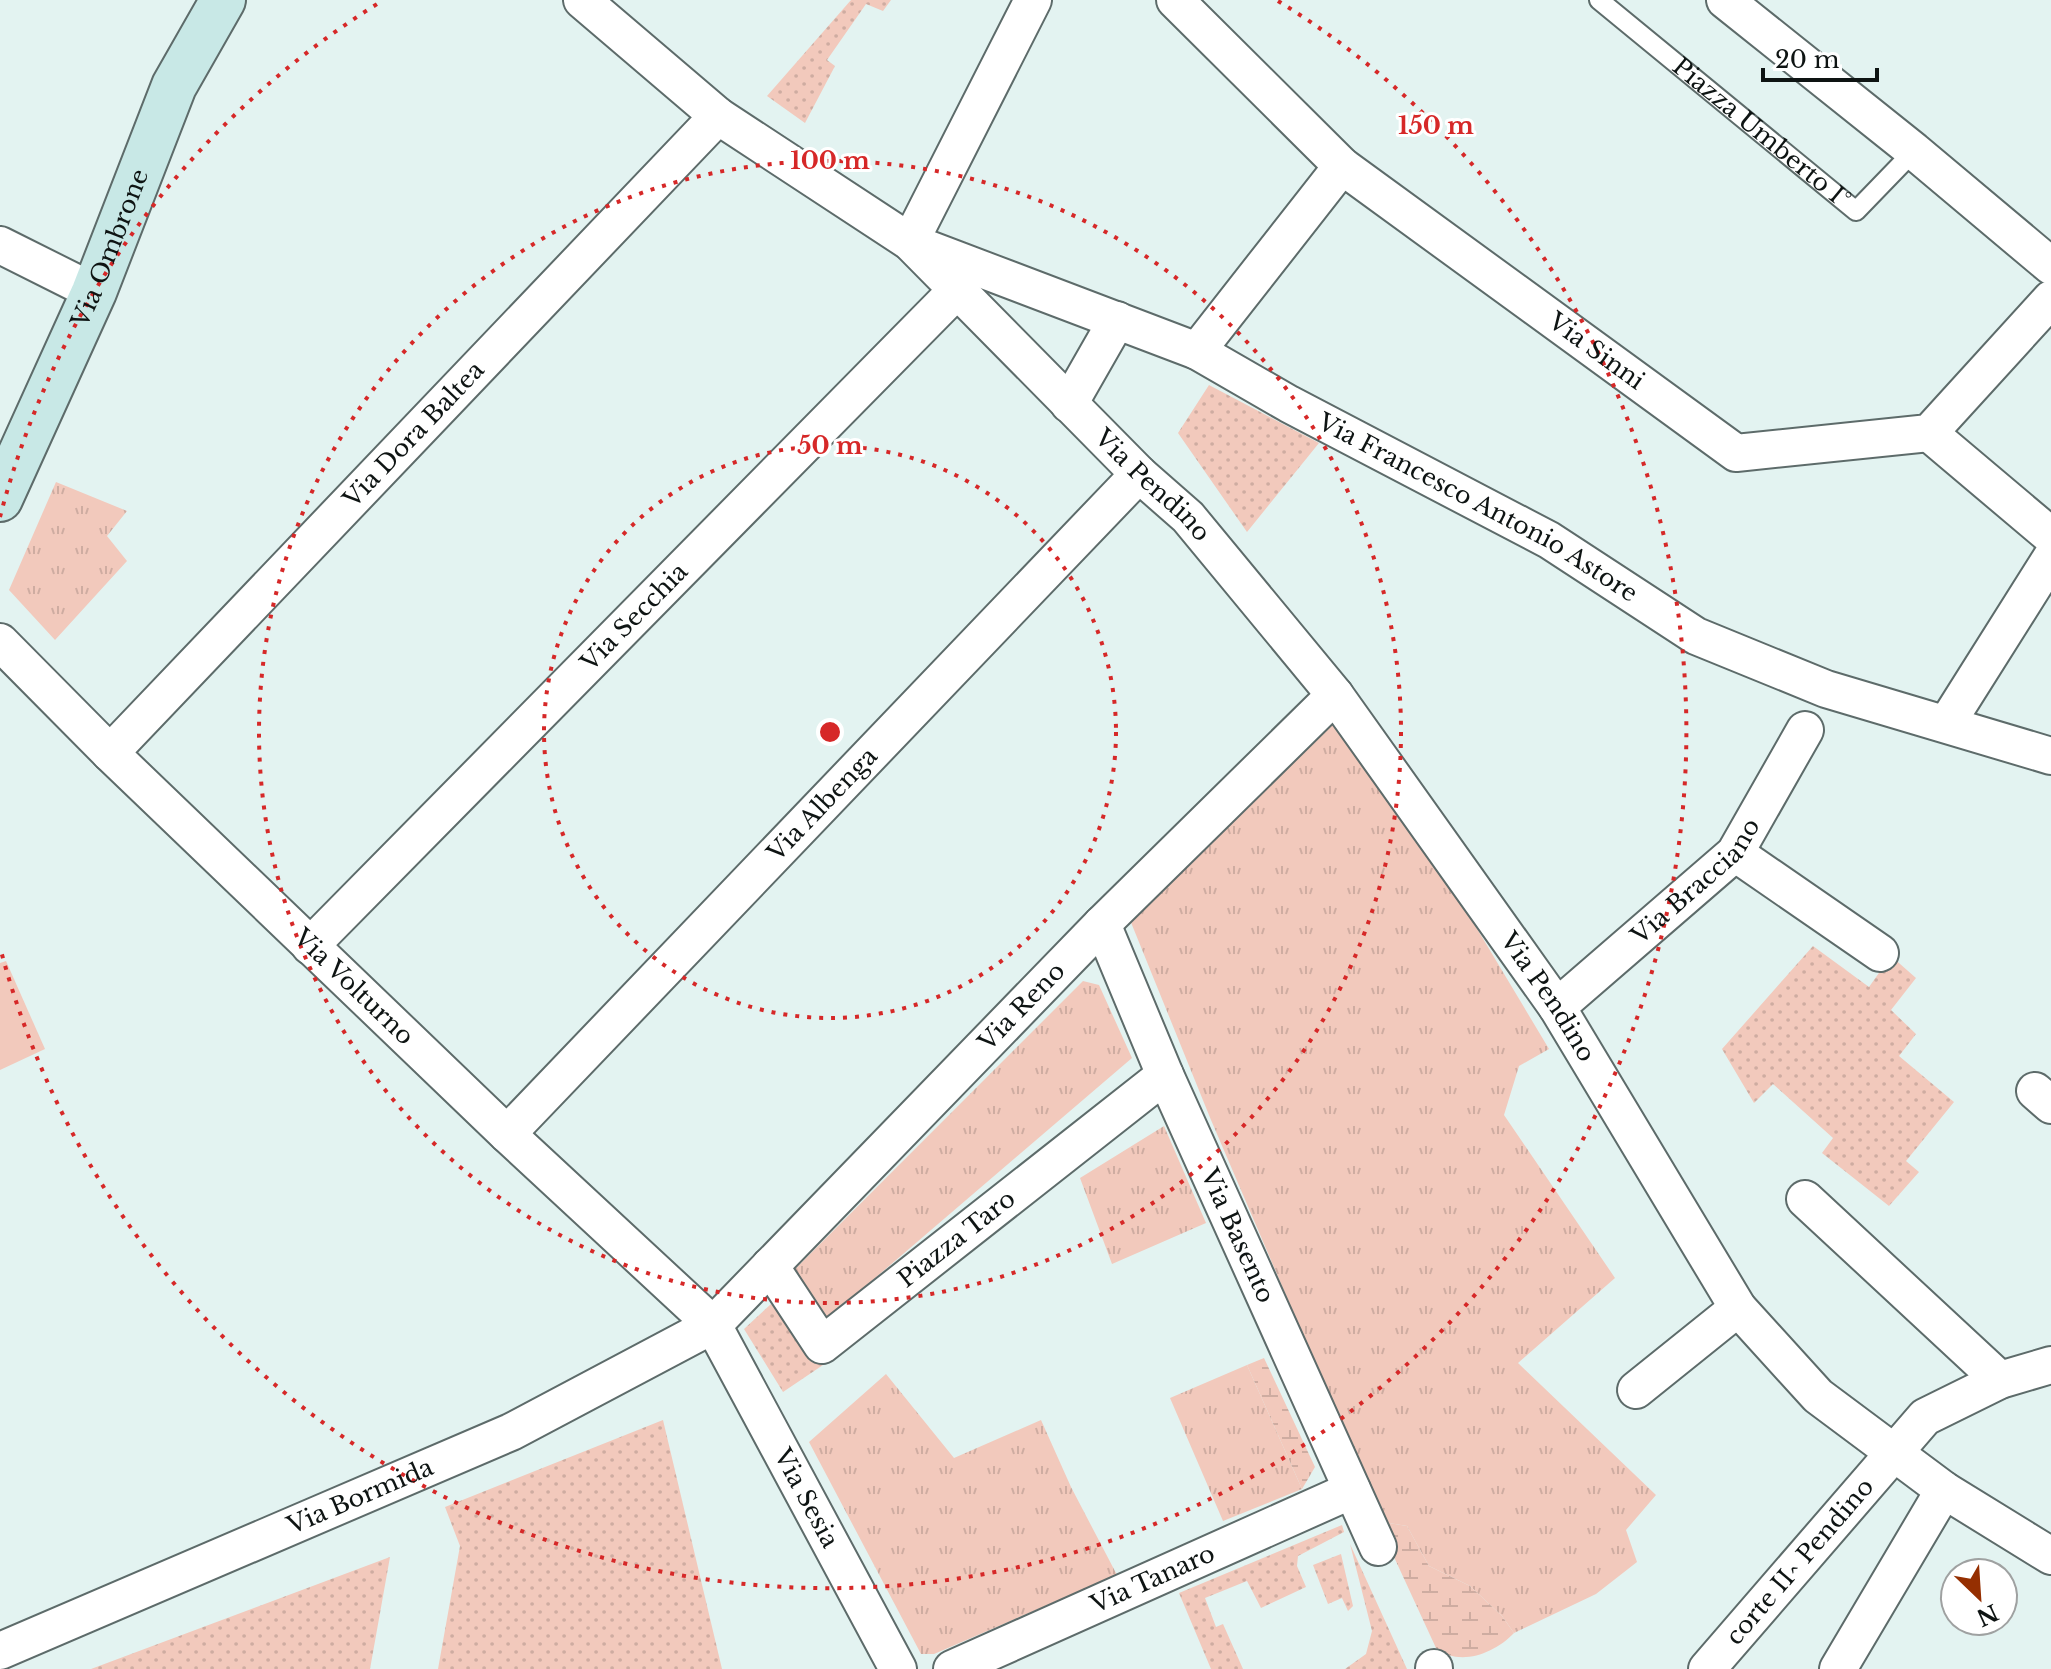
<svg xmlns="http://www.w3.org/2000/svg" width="2051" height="1669" viewBox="0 0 2051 1669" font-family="'Libre Baskerville',serif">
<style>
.grass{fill:url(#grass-tufts)}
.wetland{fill:url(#wetland-marsh)}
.park{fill:#f2c9bc}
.garden{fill:url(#garden-dots)}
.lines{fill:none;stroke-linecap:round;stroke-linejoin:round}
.lane-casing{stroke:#5d6b6a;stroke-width:22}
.street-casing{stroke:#5d6b6a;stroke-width:40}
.secondary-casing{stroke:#5d6b6a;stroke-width:48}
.lane{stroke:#fff;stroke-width:18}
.street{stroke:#fff;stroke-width:36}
.secondary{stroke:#c8e8e6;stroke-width:44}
.ring{fill:none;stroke:#d62828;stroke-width:4;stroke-dasharray:4 8}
.labels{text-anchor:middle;stroke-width:6;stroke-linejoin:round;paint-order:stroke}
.street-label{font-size:24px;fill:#0e1413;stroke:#fff}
.centre{fill:#d62828;stroke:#fff;stroke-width:4}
.ring-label{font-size:24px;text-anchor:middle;font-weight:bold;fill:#d62828;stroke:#fff;stroke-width:6;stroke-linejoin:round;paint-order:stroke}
</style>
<defs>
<pattern id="grass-tufts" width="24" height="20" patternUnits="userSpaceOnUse" patternTransform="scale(2)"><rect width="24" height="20" fill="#f2c9bc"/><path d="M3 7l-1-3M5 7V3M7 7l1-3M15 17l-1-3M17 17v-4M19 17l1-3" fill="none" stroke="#ceaca1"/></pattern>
<pattern id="wetland-marsh" width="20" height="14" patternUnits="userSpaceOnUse" patternTransform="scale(2)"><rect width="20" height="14" fill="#f2c9bc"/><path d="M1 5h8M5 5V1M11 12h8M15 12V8" fill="none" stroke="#ceaca1"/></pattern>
<pattern id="garden-dots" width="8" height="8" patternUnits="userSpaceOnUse" patternTransform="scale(2)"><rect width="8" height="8" fill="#f2c9bc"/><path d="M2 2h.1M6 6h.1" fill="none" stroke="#ceaca1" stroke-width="1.8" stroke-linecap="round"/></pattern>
</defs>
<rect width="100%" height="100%" fill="#e3f3f1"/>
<path class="grass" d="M 56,482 L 127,511 L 107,536 L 127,561 L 55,640 L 9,590 Z
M 1335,713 L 1443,872 L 1549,1049 L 1519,1066 L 1504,1115 L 1615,1278 L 1518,1363 L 1656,1495 L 1626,1530 L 1637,1562 L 1596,1594 L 1514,1633 L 1502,1616 L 1470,1586 L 1429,1566 L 1407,1526 L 1383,1522 L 1211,1120 L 1130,920 Z
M 1083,981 L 1099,985 L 1132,1058 L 826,1320 L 793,1271 Z
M 1164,1126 L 1206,1223 L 1112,1264 L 1080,1178 Z
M 1247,1365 L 1302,1489 L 1223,1521 L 1170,1398 Z
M 886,1374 L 954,1458 L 1041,1420 L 1071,1487 L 1117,1575 L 934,1654 L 921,1654 L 809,1442 Z"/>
<path class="wetland" d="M 1264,1358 L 1315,1467 L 1302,1489 L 1247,1365 Z
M 1383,1522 L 1407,1526 L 1429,1566 L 1470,1586 L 1502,1616 L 1514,1633 C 1494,1654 1459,1667 1436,1648 L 1382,1531 Z"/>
<path class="park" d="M 6,961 L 45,1049 L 0,1070 L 0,963 Z"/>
<path class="garden" d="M 851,0 L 891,0 L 883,11 L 866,4 L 827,60 L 835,66 L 805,123 L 767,96 Z
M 1209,385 L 1319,443 L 1247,532 L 1178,433 Z
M 1813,946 L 1869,987 L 1891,956 L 1916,978 L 1891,1010 L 1916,1034 L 1899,1056 L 1954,1102 L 1906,1161 L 1919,1172 L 1889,1206 L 1822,1153 L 1833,1138 L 1773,1084 L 1754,1103 L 1722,1049 Z
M 771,1304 L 823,1365 L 783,1392 L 744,1329 Z
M 663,1420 L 722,1669 L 438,1669 L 460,1546 L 445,1507 Z
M 1342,1525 L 1344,1532 L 1298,1556 L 1297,1566 L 1306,1587 L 1261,1608 L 1247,1581 L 1205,1598 L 1216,1627 L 1223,1624 L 1243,1669 L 1211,1669 L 1179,1593 Z
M 1350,1544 L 1407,1669 L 1345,1669 L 1366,1654 L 1372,1631 Z
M 1341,1554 L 1353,1606 L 1348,1611 L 1342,1598 L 1328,1604 L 1313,1565 Z
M 390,1557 L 370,1669 L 91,1669 Z"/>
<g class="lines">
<g class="lane-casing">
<g id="lane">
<path id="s1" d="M 1599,0 L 1856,211 L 1914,151"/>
</g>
</g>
<g class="street-casing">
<g id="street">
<path id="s2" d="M 582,0 L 718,116 L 910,242 L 1139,474 L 1188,517 L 1335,695 L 1557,1007 L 1738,1308 L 1818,1396 L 1944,1490 L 2051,1556"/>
<path id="s3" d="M 1033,0 L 910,242 L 1197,351 L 1289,404 L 1549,540 L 1696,636 L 1826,689 L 2051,756"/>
<path id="s4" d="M 1175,0 L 1342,166 L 1736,453 L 1929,433 L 2051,299"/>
<path d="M 1725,0 L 1914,151 L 2051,266"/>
<path d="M 0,245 L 94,292"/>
<path d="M 1197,351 L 1342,166"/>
<path d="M 1069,404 L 1117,320"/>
<path d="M 1929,433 L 2051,536"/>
<path id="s5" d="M 0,642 L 110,753 L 507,1134 L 713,1325 L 898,1669"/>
<path d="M 1947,723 L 2051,558"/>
<path id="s6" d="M 110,753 L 718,116"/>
<path d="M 1735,853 L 1880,953"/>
<path id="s7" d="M 1102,924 L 1165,1075 L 1378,1547"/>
<path id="s8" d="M 310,946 L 957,290"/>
<path id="s9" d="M 1557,1007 L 1735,853 L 1805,730"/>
<path d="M 2035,1091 L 2051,1105"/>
<path id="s10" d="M 507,1134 L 1139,474"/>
<path d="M 1805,1199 L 2000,1380"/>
<path id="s11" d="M 770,1266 L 822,1345 L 1165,1075"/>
<path d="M 1636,1390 L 1738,1308"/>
<path id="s12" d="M 0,1651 L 511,1432 L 713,1325 L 1102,924 L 1335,695"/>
<path d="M 1434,1668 L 1434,1669"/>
<path id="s13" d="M 952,1669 L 1352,1490"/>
<path id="s14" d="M 1707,1669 L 1925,1417 L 2000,1380 L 2051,1365"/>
<path d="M 1838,1669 L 1944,1490"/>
</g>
</g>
<g class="secondary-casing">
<g id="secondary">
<path id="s15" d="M 0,499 L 94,292 L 174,86 L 223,0"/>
</g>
</g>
<use href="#lane" class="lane"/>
<use href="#street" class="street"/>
<use href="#secondary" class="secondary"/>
</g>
<g class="ring">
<circle cx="830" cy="732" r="286"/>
<circle cx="830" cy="732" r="571"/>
<path d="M0 517A857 857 0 0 1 382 1M1278 1A857 857 0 1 1 0 947"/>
</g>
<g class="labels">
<g class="street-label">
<text dy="8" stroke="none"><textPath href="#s1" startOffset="210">Piazza Umberto I°</textPath></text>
<text dy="8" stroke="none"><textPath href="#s15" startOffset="274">Via Ombrone</textPath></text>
<text dy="8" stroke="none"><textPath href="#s4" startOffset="550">Via Sinni</textPath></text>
<text dy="8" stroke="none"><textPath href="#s6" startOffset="440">Via Dora Baltea</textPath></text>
<text dy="8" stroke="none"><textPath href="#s2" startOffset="752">Via Pendino</textPath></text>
<text dy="8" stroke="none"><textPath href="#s3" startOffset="900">Via Francesco Antonio Astore</textPath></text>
<text dy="8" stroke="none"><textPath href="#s8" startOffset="462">Via Secchia</textPath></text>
<text dy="8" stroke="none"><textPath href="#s10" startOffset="456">Via Albenga</textPath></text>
<text dy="8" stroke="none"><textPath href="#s9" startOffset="188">Via Bracciano</textPath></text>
<text dy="8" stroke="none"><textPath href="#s5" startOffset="494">Via Volturno</textPath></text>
<text dy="8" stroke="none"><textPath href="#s2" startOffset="1400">Via Pendino</textPath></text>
<text dy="8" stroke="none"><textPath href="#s12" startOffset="1228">Via Reno</textPath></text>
<text dy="8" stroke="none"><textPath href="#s7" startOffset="340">Via Basento</textPath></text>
<text dy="8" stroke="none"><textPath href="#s11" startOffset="266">Piazza Taro</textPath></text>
<text dy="8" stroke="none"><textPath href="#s12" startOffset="392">Via Bormida</textPath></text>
<text dy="8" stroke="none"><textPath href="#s5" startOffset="1184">Via Sesia</textPath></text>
<text dy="8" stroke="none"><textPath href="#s14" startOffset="142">corte II^ Pendino</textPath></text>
<text dy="8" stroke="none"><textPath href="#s13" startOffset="220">Via Tanaro</textPath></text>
</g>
</g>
<circle cx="830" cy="732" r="12" class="centre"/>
<g class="ring-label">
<text x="1436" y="134">150 m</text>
<text x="830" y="169">100 m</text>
<text x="830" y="454">50 m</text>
</g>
<g transform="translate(1979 1597) rotate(155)"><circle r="38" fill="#ffffff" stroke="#9fa1a1" stroke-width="2"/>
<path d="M0-6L14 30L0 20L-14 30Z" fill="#952f01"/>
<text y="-12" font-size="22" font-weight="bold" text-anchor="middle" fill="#0e1413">N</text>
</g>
<path d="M1763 68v12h114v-12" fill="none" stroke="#0e1413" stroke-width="4"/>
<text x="1775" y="68" font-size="24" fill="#0e1413" stroke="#ffffff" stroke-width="6" paint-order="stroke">20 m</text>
</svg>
